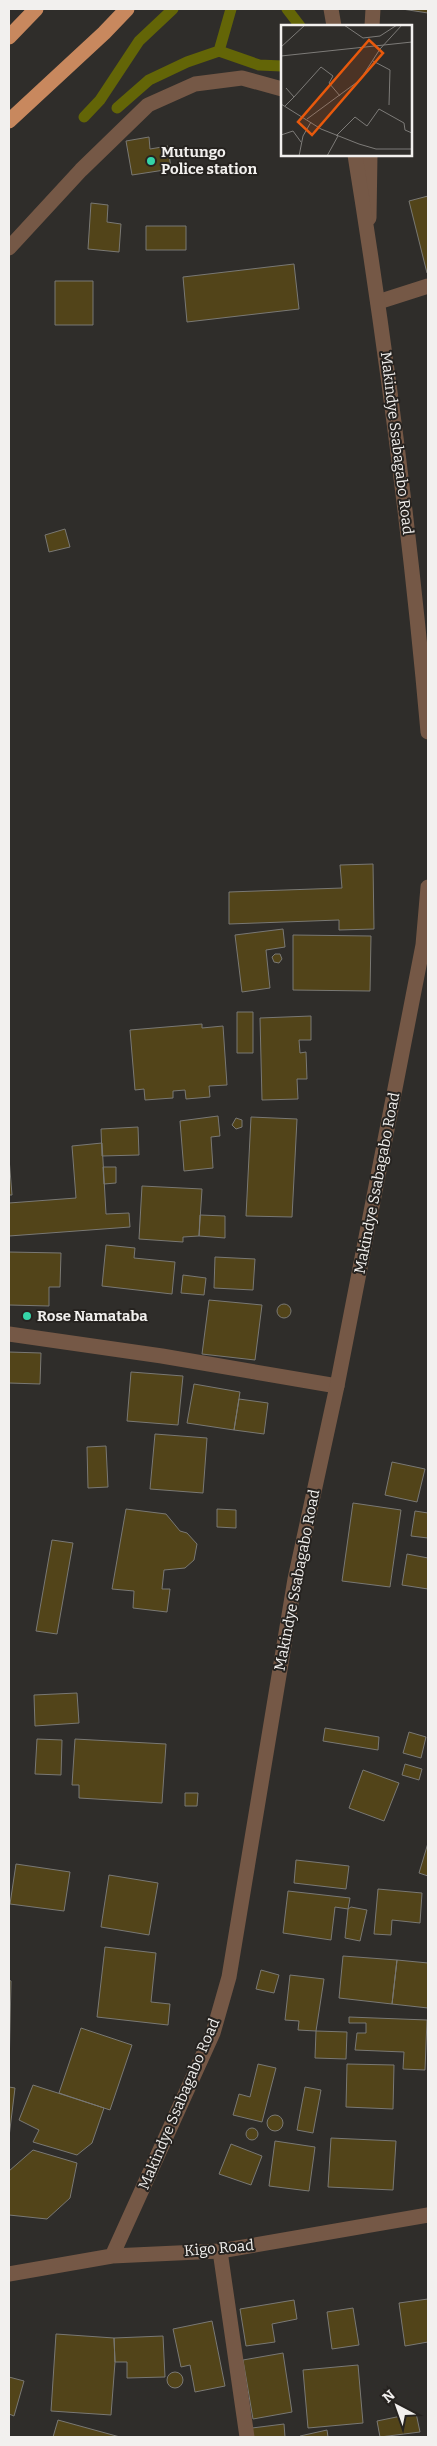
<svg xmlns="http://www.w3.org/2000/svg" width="437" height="2446" viewBox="0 0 437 2446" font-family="Bitter,serif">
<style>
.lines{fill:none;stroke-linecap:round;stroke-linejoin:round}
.stream{stroke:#636507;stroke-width:11}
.building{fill:#524419;stroke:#797874}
.minor{stroke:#755846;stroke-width:15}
.tertiary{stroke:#755846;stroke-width:15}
.trunk{stroke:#c8885e;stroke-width:15}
.poi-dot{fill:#35d4a7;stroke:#262320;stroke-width:2}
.labels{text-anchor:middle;stroke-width:4;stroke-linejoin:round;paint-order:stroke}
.poi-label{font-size:15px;font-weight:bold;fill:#f2f0ee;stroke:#262320;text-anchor:start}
.street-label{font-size:15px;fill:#f2f0ee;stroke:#262320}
.inset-road{fill:none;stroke:#7d7b78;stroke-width:1}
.view{fill:#e8590c;fill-opacity:0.15;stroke:#e8590c;stroke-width:2.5}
.inset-edge{fill:none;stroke:#f2f0ee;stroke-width:2.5}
</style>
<rect width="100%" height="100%" fill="#2f2d2a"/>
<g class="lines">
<path class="stream" d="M 287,9 L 300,26
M 219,51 L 231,9
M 117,108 L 149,80 L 187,62 L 219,51 L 259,65 L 282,66
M 84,117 L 100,100 L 139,41 L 173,9"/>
</g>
<path class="building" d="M 402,9 L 428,9 L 428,13 Z
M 149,137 L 150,149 L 168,146 L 171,169 L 132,175 L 126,141 Z
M 428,196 L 428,272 L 427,273 L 409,201 Z
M 91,203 L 108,205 L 107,222 L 121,224 L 119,252 L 88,249 Z
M 146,226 L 186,226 L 186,250 L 146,250 Z
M 294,264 L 299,309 L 187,322 L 183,277 Z
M 55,281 L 93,281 L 93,325 L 55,325 Z
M 65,529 L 70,547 L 49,552 L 45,535 Z
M 373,864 L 374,929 L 339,930 L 339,920 L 229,924 L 229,892 L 342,888 L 340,865 Z
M 283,929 L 285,947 L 266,950 L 270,988 L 242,992 L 235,935 Z
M 293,935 L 371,936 L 370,991 L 293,990 Z
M 275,954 L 280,954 L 282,959 L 279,963 L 274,962 L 272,957 Z
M 237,1012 L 253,1012 L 253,1053 L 237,1053 Z
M 311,1016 L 311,1040 L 299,1040 L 300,1053 L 306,1052 L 307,1079 L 297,1079 L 298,1099 L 262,1100 L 260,1018 Z
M 202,1024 L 202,1028 L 223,1026 L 227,1085 L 209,1086 L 210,1097 L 186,1099 L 185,1090 L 173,1091 L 173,1098 L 145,1100 L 144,1089 L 135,1090 L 130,1030 Z
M 218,1116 L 220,1136 L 211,1137 L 213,1168 L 184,1171 L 180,1121 Z
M 251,1117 L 297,1119 L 292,1217 L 246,1216 Z
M 236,1118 L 242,1120 L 242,1127 L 236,1129 L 232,1125 Z
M 138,1127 L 139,1155 L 102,1156 L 101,1129 Z
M 102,1143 L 106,1214 L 129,1213 L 130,1227 L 9,1236 L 9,1203 L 76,1198 L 72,1146 Z
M 9,1158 L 12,1195 L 9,1195 Z
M 103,1167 L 116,1167 L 116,1183 L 104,1184 Z
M 142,1186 L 202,1189 L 199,1236 L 183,1237 L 183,1242 L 139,1239 Z
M 200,1215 L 225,1216 L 225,1238 L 199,1236 Z
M 106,1245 L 135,1248 L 134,1258 L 175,1262 L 172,1294 L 102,1286 Z
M 9,1252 L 61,1253 L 60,1287 L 49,1287 L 49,1306 L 9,1305 Z
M 215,1257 L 255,1259 L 253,1290 L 214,1288 Z
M 183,1275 L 206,1278 L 204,1295 L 181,1293 Z
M 209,1300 L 262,1305 L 255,1360 L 202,1354 Z
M277 1311a7 7 0 1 1 14 0a7 7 0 1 1-14 0Z
M 9,1352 L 41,1353 L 40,1384 L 9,1383 Z
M 131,1372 L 183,1376 L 178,1425 L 127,1421 Z
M 194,1384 L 240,1392 L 234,1430 L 187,1423 Z
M 239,1399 L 268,1403 L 264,1434 L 234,1430 Z
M 155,1434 L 207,1438 L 203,1493 L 150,1489 Z
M 106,1446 L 108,1487 L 88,1488 L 87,1447 Z
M 392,1462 L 425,1469 L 417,1502 L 385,1495 Z
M 353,1503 L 401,1510 L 390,1587 L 342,1581 Z
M 126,1509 L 166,1514 L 180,1531 L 187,1533 L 197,1544 L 194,1560 L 185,1568 L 164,1570 L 162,1589 L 170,1589 L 167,1612 L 133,1608 L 134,1591 L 112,1589 Z
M 217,1509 L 236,1510 L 236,1528 L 217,1527 Z
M 415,1511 L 428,1513 L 428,1538 L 411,1536 Z
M 52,1540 L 73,1543 L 57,1634 L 36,1631 Z
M 407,1554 L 428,1558 L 428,1589 L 402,1585 Z
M 77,1693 L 79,1723 L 35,1726 L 34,1695 Z
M 325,1728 L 379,1737 L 378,1750 L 323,1741 Z
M 409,1732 L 426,1737 L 421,1758 L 403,1753 Z
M 37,1739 L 62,1740 L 61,1775 L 35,1774 Z
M 75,1739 L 166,1744 L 162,1803 L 79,1798 L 79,1785 L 72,1785 Z
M 405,1764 L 422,1769 L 419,1780 L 402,1775 Z
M 363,1770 L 399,1783 L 384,1821 L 349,1808 Z
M 185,1793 L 198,1793 L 197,1806 L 185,1806 Z
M 428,1843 L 428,1876 L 419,1873 Z
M 296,1860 L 349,1866 L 346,1889 L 294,1883 Z
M 16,1864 L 70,1872 L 64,1911 L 10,1904 Z
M 109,1875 L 158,1883 L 149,1935 L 101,1927 Z
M 378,1889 L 422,1893 L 420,1923 L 392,1920 L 391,1935 L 374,1934 Z
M 288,1891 L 350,1898 L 348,1909 L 335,1907 L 331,1940 L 283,1933 Z
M 351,1907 L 367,1910 L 360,1941 L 345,1938 L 348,1909 Z
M 105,1947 L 156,1953 L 151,2002 L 170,2004 L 168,2025 L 97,2017 Z
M 343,1956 L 397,1960 L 392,2004 L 339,1998 Z
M 397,1960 L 428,1963 L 428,2008 L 392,2004 Z
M 261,1970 L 279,1975 L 274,1993 L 256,1989 Z
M 290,1975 L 324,1979 L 316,2031 L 298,2030 L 299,2021 L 285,2020 Z
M 9,1980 L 11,1981 L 9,2072 Z
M 349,2017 L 427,2020 L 425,2070 L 403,2069 L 404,2052 L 355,2050 L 357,2033 L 366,2033 L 366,2023 L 349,2023 Z
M 81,2028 L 132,2045 L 110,2110 L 59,2093 Z
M 316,2031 L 347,2032 L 346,2059 L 315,2058 Z
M 258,2064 L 276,2068 L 262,2122 L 233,2115 L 239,2094 L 250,2097 Z
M 347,2064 L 394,2065 L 393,2109 L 346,2107 Z
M 33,2085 L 104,2108 L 92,2143 L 77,2155 L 33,2142 L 39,2130 L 19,2120 Z
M 9,2087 L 15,2088 L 9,2137 Z
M 305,2087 L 321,2090 L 313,2133 L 297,2130 Z
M267 2123a8 8 0 1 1 16 0a8 8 0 1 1-16 0Z
M246 2134a6 6 0 1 1 12 0a6 6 0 1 1-12 0Z
M 331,2138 L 396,2141 L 393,2190 L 328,2187 Z
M 275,2141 L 315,2147 L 309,2191 L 269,2186 Z
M 231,2144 L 262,2156 L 251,2185 L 219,2174 Z
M 33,2150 L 77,2163 L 70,2198 L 47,2219 L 9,2215 L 9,2171 Z
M 428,2299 L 428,2342 L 405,2346 L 399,2303 Z
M 294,2300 L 297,2319 L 272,2324 L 275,2342 L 246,2346 L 240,2309 Z
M 353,2308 L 359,2345 L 332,2349 L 327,2312 Z
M 212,2321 L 225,2386 L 195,2392 L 190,2365 L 181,2367 L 173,2329 Z
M 56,2334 L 114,2338 L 115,2362 L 111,2415 L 51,2411 Z
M 163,2336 L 165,2377 L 127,2378 L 127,2362 L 115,2362 L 114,2338 Z
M 283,2353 L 292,2412 L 253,2419 L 243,2360 Z
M 358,2365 L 363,2423 L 308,2428 L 303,2370 Z
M167 2380a8 8 0 1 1 16 0a8 8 0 1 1-16 0Z
M 9,2377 L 24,2381 L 14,2416 L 9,2414 Z
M 416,2413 L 420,2432 L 380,2437 L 377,2421 Z
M 58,2420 L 120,2437 L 53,2437 Z
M 284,2424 L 285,2437 L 253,2437 L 252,2428 Z
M 327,2430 L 328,2437 L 300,2437 L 300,2436 Z"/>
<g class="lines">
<path class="minor" d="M 372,26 L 373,9
M 369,218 L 370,155
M 9,248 L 81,170 L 148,105 L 195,84 L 242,78 L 282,89
M 378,302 L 428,286
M 9,1334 L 162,1356 L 337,1386
M 220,2251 L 247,2437"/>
<path class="tertiary" d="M 331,9 L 334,26
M 355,155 C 386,347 411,539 428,732
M 112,2256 L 213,2033 L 229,1977 L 295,1579 L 337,1386 L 423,945 L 428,887
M 9,2274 L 112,2256 L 220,2251 L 428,2215"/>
<path class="trunk" d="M 9,37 L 36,9
M 9,121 L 104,33 L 127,9"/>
</g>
<g class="poi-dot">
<circle cx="151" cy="161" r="5"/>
<circle cx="27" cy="1316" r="5"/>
</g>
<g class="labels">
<g class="poi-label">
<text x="161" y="157">Mutungo<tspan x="161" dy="17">Police station</tspan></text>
<text x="37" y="1321">Rose Namataba</text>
</g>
<g class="street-label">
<text transform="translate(397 443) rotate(83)" y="5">Makindye Ssabagabo Road</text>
<text transform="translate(377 1183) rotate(-79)" y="5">Makindye Ssabagabo Road</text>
<text transform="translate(297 1580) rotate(-79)" y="5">Makindye Ssabagabo Road</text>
<text transform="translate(179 2104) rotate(-67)" y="5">Makindye Ssabagabo Road</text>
<text transform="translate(219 2248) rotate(-5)" y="5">Kigo Road</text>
</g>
</g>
<g transform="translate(281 25)">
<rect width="131" height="131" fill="#2f2d2a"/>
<path class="inset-road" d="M 63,0 L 82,13 L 99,11 L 116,0M 0,22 L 24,0M 0,31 L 131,17M 92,36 L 109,45 L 108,80M 13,72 L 40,42 L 52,51 L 48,58 L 59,71M 0,79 L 40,104 L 78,119 L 95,124 L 131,124M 4,81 L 13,72 L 5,63M 26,94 L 79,55 L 99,24 L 121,0M 0,110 L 12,106 L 20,117M 55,111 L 74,92 L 86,101 L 98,84 L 123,98 L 124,105 L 131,108M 18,131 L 22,111 L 30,97M 46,131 L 57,111"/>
<path class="view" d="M 88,15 L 102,28 L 31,110 L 17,97 Z"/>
<rect width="131" height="131" class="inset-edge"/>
</g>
<rect width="437" height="2446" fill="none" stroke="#f2f0ee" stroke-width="20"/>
<g transform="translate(397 2406) rotate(319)" stroke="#262320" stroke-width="4" paint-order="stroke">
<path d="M0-4L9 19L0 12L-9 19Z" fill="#f2f0ee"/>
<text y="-8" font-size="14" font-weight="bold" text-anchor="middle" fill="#f2f0ee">N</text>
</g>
</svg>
